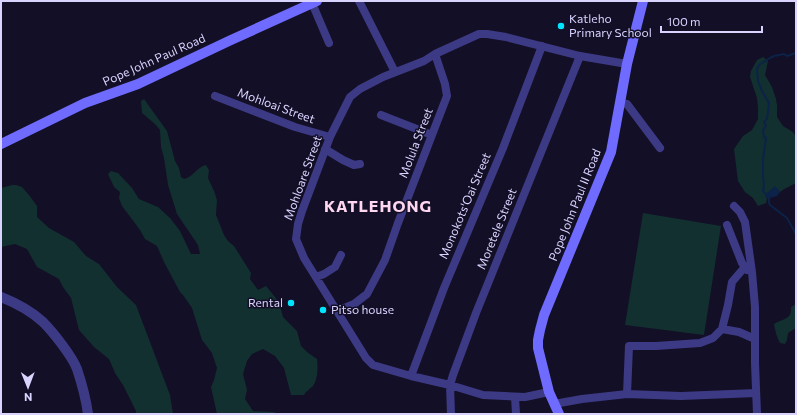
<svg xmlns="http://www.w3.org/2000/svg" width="797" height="415" viewBox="0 0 797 415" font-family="Commissioner,sans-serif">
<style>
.green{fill:#12302f}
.water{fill:#0c2248}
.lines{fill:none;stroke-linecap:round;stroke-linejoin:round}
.stream{stroke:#0c2248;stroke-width:2}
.minor{stroke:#3d3a85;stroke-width:8}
.tertiary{stroke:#3d3a85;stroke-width:10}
.secondary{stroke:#6f6bff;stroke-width:10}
.poi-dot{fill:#00e5ff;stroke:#130f26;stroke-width:1.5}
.labels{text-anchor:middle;stroke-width:3;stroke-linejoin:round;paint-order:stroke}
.poi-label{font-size:12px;fill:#d9d4ff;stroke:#130f26;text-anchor:start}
.street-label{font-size:12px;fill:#d9d4ff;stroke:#130f26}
.district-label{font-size:16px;font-weight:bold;letter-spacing:1px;fill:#ffd6f0;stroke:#130f26}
</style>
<rect width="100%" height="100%" fill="#130f26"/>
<path class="green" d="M 763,57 L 768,61 L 765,75 L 772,87 L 776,99 L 777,105 L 777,117 L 783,126 L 793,132 L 796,137 L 796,183 C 791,186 785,188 780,192 L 775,187 L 765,195 L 767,199 L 766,203 L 758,206 L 753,198 L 745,192 L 738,181 L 734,149 L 743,136 L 752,130 L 758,119 L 758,108 L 757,98 L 750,77 L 751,71 L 757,60 Z
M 144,99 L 167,131 L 175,161 L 179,168 L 181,177 L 184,179 C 193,177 197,167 206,165 L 209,170 L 208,178 L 214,191 L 217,200 L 216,215 L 224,235 L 228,241 L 234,246 L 251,273 L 250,279 L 258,290 L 266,286 L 279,302 L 283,317 L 297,331 L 301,346 L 307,352 L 317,359 C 318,367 318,379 313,386 C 310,389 306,391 304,395 L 291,395 L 284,368 L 275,356 L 263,349 L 252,354 L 247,361 L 243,374 L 247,390 L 245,399 L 253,411 L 273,412 L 280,414 L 217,414 L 211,387 L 214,380 L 217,368 L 212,353 L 202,340 L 192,308 L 183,295 L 180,292 L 164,262 L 157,246 L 145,239 L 140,230 L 122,206 L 119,198 L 120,192 L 114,187 L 108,174 L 111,171 L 118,173 L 132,188 L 139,199 L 158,207 L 170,218 L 180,231 L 191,254 L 200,254 L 198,245 L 177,214 L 168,185 L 164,158 L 161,147 L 160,130 L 155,124 L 142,113 L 141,101 Z
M 12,185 L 16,185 L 22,187 L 29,195 L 37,206 L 37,217 L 49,228 L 74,242 L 86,256 L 99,264 L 117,287 L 136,305 L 170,395 L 173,414 L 136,414 L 136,411 L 123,385 L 115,373 L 109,359 L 94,347 L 79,330 L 71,298 L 63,287 L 59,279 L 37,267 L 27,249 L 15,244 L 1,247 L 1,188 Z
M 643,213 L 721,226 L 704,335 L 625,325 Z
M 796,304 L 796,328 L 788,333 L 787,340 L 785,344 L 780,343 C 777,337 775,331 774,324 C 783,318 792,320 791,307 Z"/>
<path class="water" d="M 775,186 L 780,192 L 777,196 L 767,199 L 765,195 Z"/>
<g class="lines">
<path class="stream" d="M 796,53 L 787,56 L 784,54 L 774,56 L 770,58 L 759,65 L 757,69 L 758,81 L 762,91 L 769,103 L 767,119 L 764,122 L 766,126 L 763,130 L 764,137 L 766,138 L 763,160 L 763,176 L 764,185 L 763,191 L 769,198 L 769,203 L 770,205 L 787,218 L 796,234"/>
<path class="minor" d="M 359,1 L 395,72
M 312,3 L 329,43
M 215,96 L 295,127 L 330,137
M 620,103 L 627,104 L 660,148
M 381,115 L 432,135
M 325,149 L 343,160 L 354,165 L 360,164
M 734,206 L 740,212 L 745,222 L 752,272 L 755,307 L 755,363 L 757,414
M 727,225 L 742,263 L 747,270
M 316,277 L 324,274 L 335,267 L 341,255
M 337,311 L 354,304 L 367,294 L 385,260 L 398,223 L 447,96 L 445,84 L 435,54
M 722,329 L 739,332 L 755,339
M 411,376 L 444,288 L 503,148 L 542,46
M 549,392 L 525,397 L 483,395 L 450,385 L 411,376 L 373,365 L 366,358 L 304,258 L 296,239 L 298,224 L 302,211 L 330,137 L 350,97 L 360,89 L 383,77 L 424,61 L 435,54 L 479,34 L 487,34 L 506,37 L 580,56 L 627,64
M 627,394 L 629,346 L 656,346 L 700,343 L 713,338 L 722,329 L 728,305 L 732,282 L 744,268
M 515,397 L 516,414
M 554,404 L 582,399 L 627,394 L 681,396 L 756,393
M 451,414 L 450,385 L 453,375 L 476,313 L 580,56"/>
<path class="tertiary" d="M 1,297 C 16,303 31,311 43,322 C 53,332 72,356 77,369 C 82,384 86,399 88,414"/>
<path class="secondary" d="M 1,144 L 85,103 L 138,84 L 231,40 L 317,1
M 559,414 L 549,392 L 538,348 L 538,340 L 540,330 L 544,315 L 611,152 L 627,64 L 643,1"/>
</g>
<g class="poi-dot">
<circle cx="561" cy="26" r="4"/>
<circle cx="291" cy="303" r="4"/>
<circle cx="323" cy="310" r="4"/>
</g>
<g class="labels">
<g class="poi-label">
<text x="569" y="23">Katleho<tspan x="569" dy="14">Primary School</tspan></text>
<text x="283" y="307" text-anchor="end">Rental</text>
<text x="331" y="314">Pitso house</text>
</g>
<g class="street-label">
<text transform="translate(154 60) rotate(-24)" y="4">Pope John Paul Road</text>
<text transform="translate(276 106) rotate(20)" y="4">Mohloai Street</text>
<text transform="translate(416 143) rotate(-69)" y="4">Molula Street</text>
<text transform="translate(303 178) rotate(-70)" y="4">Mohloare Street</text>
<text transform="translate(575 205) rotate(-68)" y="4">Pope John Paul II Road</text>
<text transform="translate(465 206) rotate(-67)" y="4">Monokots'Oai Street</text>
<text transform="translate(497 229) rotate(-68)" y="4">Moretele Street</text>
</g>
<g class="district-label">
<text x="378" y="212">KATLEHONG</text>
</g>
</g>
<rect width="797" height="415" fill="none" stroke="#d9d4ff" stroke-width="4"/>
<g transform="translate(28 387) rotate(179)" stroke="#130f26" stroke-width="3" paint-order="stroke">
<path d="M0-3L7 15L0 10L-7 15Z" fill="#d9d4ff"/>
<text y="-6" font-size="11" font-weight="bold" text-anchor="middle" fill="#d9d4ff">N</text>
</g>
<path d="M661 26v6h101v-6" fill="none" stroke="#d9d4ff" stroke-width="2"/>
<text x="667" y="26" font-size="12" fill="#d9d4ff" stroke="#130f26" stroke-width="3" paint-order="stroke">100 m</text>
</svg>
